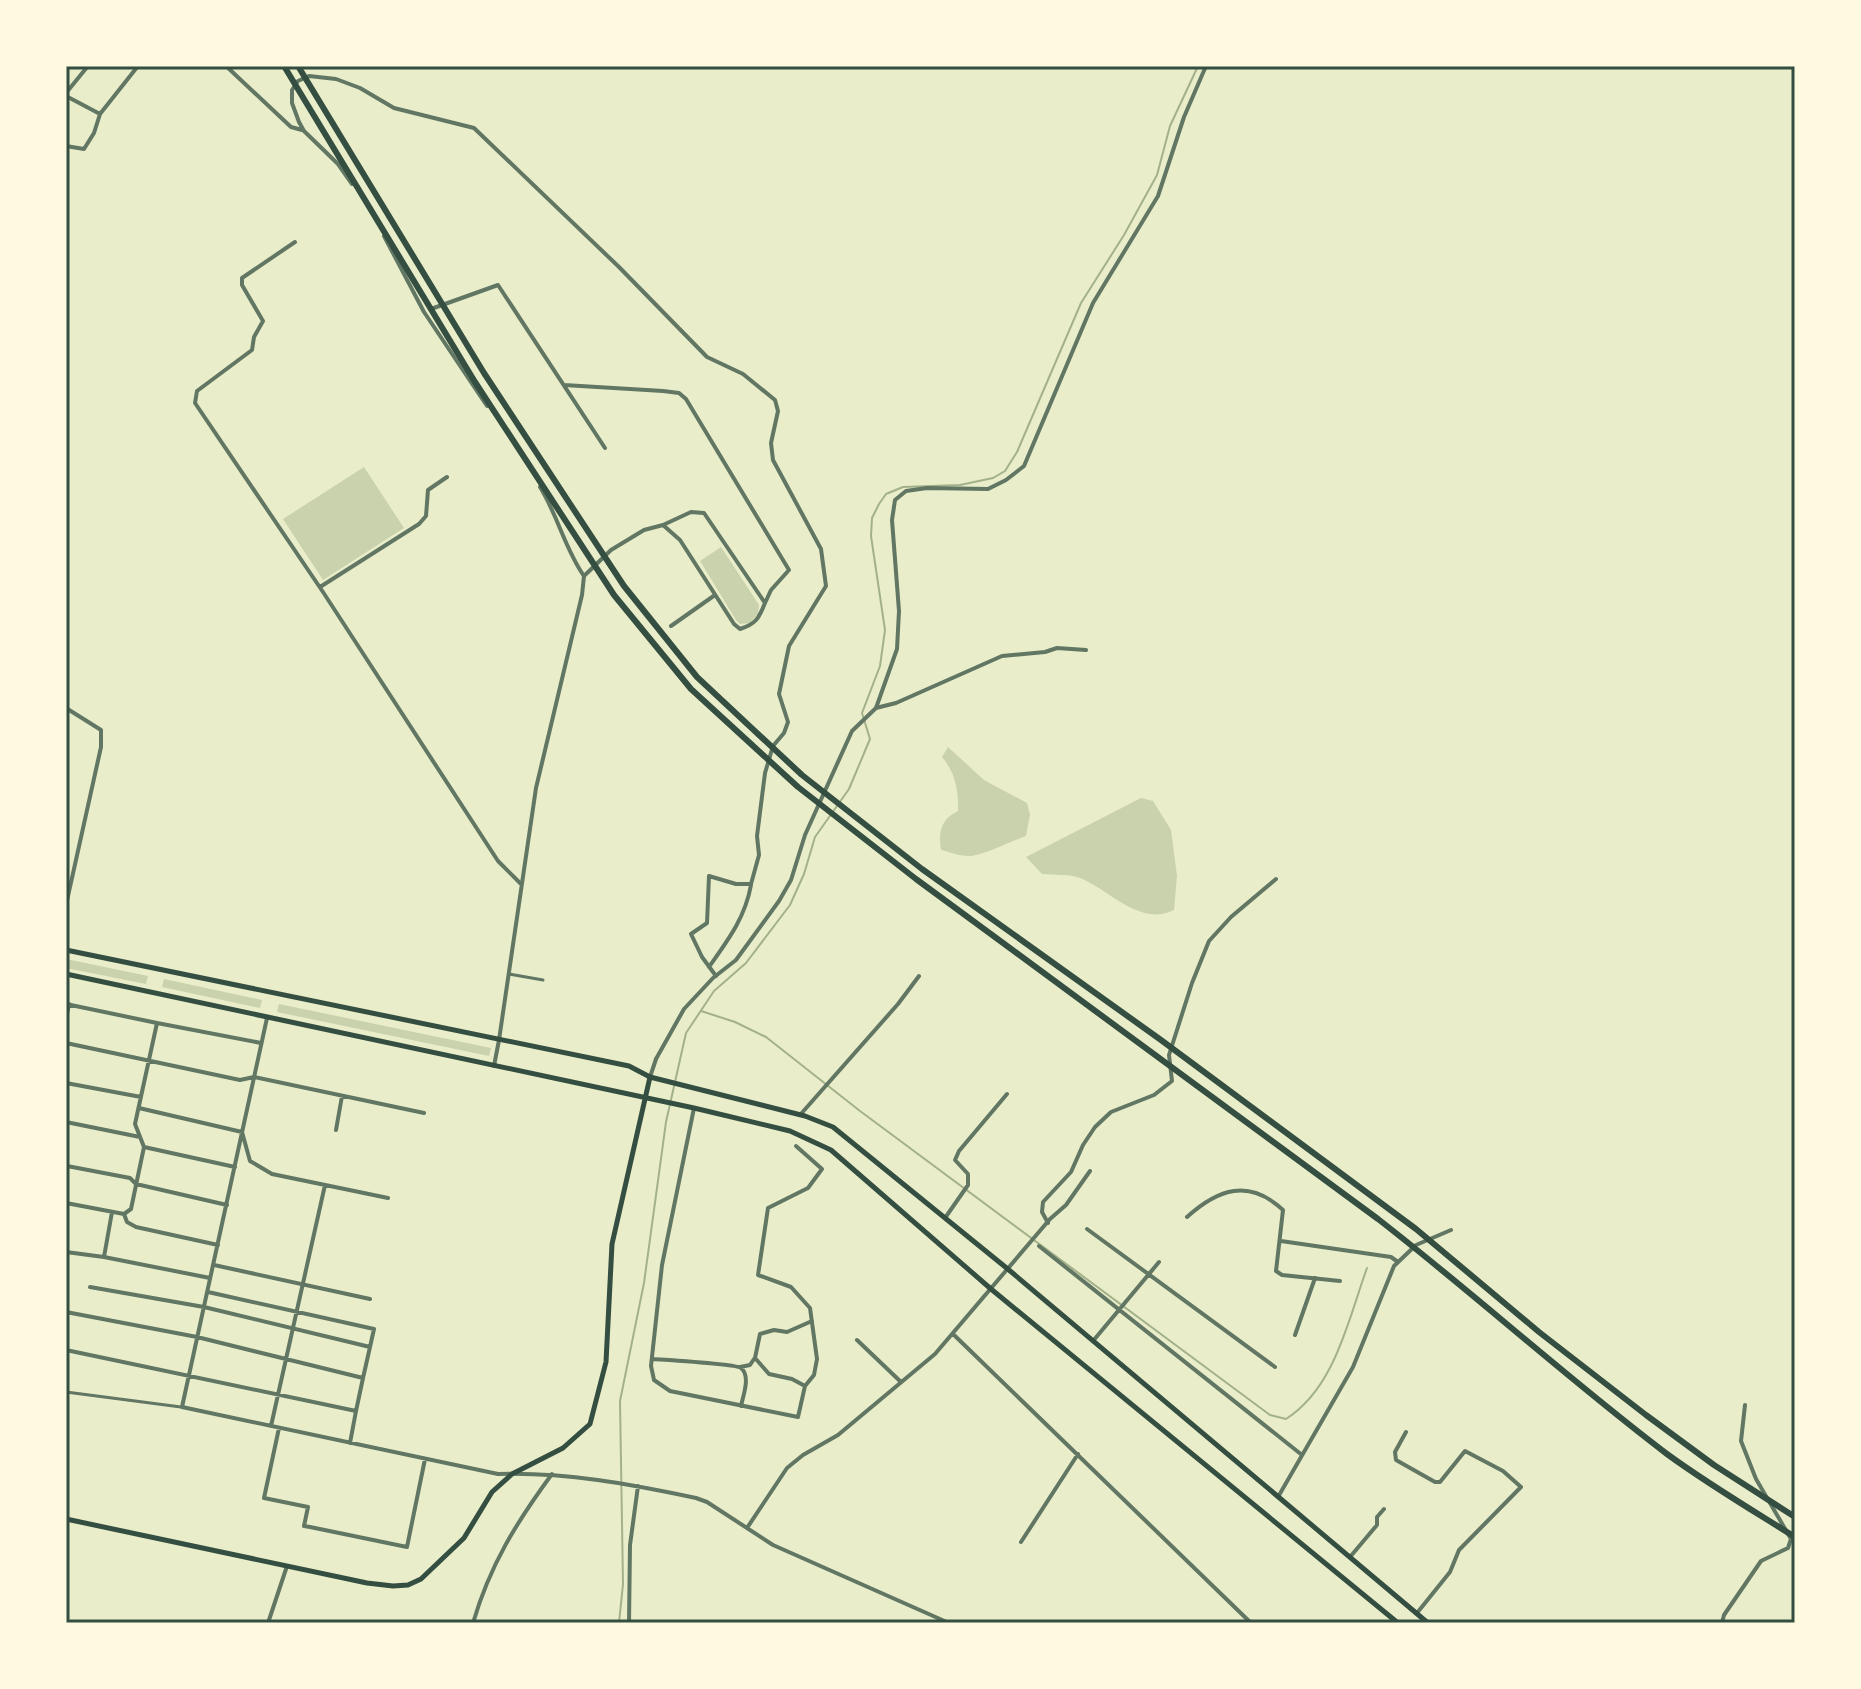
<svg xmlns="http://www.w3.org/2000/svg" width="1861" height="1689" viewBox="0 0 1861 1689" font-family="Karla,sans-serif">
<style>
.green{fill:#cad2ad}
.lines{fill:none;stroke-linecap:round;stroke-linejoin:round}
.stream{stroke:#a3b18a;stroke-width:2}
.pedestrian{stroke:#617663;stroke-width:3}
.minor{stroke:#617663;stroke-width:4}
.tertiary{stroke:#617663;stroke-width:4}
.secondary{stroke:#344e41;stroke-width:5}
.trunk{stroke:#344e41;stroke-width:6}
.neatline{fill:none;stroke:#344e41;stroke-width:3}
</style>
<rect width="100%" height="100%" fill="#e9edc9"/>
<path class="green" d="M 364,467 L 404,528 L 323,580 L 283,519 Z
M 721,547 L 759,605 L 758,614 L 749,623 L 740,624 L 736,620 L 700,561 Z
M 948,747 L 984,780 L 1027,803 L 1030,815 L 1026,836 C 1011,841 980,857 968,856 C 959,856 950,852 941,850 C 938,832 941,819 958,811 C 959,791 955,772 942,757 Z
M 1141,798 L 1153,801 L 1171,830 L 1177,876 L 1174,910 C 1140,927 1110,890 1080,878 C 1070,874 1053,875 1042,874 L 1026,857 Z
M 66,959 L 148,976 L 146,984 L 66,968 Z
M 164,979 L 262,1000 L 260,1008 L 162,987 Z
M 279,1004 L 491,1048 L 489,1056 L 277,1012 Z"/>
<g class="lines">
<path class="stream" d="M 701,1011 L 735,1022 L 766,1037 L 860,1111 L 1270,1415 L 1286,1419 C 1335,1388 1348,1320 1367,1268
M 619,1623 L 623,1584 L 620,1401 L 644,1283 L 666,1122 L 686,1033 L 714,991 L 746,963 L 790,905 L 804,874 L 815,837 L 849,789 L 870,739 L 862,713 L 880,666 L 885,630 L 871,536 L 872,518 L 879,504 L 886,494 L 903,487 L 960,485 L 993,478 L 1005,471 L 1017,452 L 1081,303 L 1124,235 L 1157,175 L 1170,126 L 1198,66"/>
<path class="pedestrian" d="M 509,974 L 543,980
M 66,1392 L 181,1407"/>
<path class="minor" d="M 226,66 L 291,127 L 302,130
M 66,93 L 88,66
M 66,96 L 100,114
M 66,146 L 84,149 L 94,133 L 100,114 L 138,66
M 352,184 L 338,164 L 304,131 L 299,122 L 292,103 L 292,90 L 298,81 L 309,76 L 336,79 L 360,88 L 394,108 L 474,128 L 619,267 L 707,357 L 743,374 L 775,400 L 778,411 L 771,443 L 773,460 L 821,549 L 826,586 L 789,646 L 779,694 L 788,722 L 784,733 L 773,746 L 765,773 L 757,836 L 759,855 L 751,884 L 736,884 L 709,876 L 707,923 L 691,934 L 702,957 L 716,976
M 384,236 L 424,312 L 487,406
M 295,242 L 242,278 L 242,285 L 263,321 L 254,337 L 252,350 L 197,391 L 195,403 L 323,592 L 498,861 L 520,883
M 431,309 L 498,285 L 605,448
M 564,385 L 663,391 L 679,393 L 686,399 L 789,570 L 771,590 L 765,603
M 540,487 C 558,516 565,549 584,576 L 611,550 L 644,530 L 663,525 L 691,512 L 704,513 L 765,603 C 759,618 756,624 740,629 L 734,624 L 680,540 L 663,525
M 320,587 L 419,524 L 426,516 L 428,490 L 447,477
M 671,626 L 715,595
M 66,708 L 101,730 L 101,747 L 66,905
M 876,708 L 896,703 L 1002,656 L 1045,652 L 1057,648 L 1086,650
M 709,967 C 728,940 745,918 751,885
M 66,1004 L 157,1023
M 267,1018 L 182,1407 L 498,1474 C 566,1472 630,1484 696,1498 L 707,1502 L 773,1545 L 949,1623
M 66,1019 L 69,1004
M 66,1043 L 240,1080 L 254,1077 L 424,1113
M 494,1066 L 499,1040
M 650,1077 L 656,1059
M 66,1083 L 141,1097
M 139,1108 L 242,1132 L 250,1161 L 272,1174 L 388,1198
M 694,1108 L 662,1265 L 651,1366 L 654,1380 L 670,1391 L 798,1417 L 805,1386 L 814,1375 L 817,1359 L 810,1308 L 791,1287 L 758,1275 L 768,1208 L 808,1188 L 822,1169 L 796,1146
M 800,1115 L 898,1004 L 919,976
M 66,1122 L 140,1137
M 336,1130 L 342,1096
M 144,1147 L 235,1167
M 67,1166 L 130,1178 L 136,1184 L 227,1205
M 66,1203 L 124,1214 L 131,1209 L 144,1147 L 135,1124 L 157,1023 L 261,1043
M 112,1212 L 104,1257 L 210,1278
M 124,1214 L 127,1222 L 136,1227 L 218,1245
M 1187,1217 C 1218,1189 1249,1178 1283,1210 L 1276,1271 L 1282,1275 L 1340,1281
M 945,1218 L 968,1185 L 968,1174 L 955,1160 L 959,1151 L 1007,1094
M 1048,1223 L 1042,1212 L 1043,1202 L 1071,1172 L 1083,1145 L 1095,1127 L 1111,1112 L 1154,1095 L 1172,1081 L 1169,1055 L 1192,983 L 1209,941 L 1231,917 L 1276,879
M 1087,1229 L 1275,1367
M 1281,1241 L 1391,1257 L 1398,1262
M 1039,1246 L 1302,1455
M 66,1252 L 104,1257
M 214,1265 L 370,1299
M 90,1287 L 204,1307 L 370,1347 L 374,1329 L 208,1292
M 66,1312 L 197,1337 L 363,1378 L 370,1347
M 953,1334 L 1251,1623
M 1295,1335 L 1315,1278
M 857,1340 L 901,1382
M 1093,1341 L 1159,1262
M 66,1350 L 356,1411 L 363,1378
M 652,1359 C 666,1360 736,1364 741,1368 C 751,1376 743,1396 741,1406
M 740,1367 L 750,1365 L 754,1359
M 805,1386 L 792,1379 L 769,1374 L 755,1358 L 760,1334 L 774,1330 L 787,1332 L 812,1321
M 271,1426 L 325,1185
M 279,1428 L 264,1498 L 308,1507 L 304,1526 L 310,1527 L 407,1547 L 425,1459
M 1406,1432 L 1395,1452 L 1396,1460 L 1435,1482 L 1440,1482 L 1465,1451 L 1503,1471 L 1521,1487 L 1459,1550 L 1450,1572 L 1417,1613
M 350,1443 L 356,1411
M 1278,1497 L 1353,1367 L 1394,1266 L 1416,1245 L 1451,1230
M 747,1528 L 787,1468 L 803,1455 L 838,1435 L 935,1354 L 1050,1219 L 1066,1205 L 1090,1171
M 1021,1542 L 1078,1454
M 1350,1557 L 1377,1525 L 1377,1517 L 1384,1509
M 268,1623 L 287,1566
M 473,1623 C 490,1565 516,1523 552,1474
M 629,1623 L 630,1545 L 638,1486
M 1722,1623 L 1724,1615 L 1761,1561 L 1788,1548 L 1791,1539 L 1756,1479 L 1741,1441 L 1745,1405"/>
<path class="tertiary" d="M 499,1040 L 536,788 L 582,595 L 584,576
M 656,1059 L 684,1009 L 713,978 L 736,960 L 779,901 L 791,880 L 805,835 L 852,731 L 876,708 L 897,649 L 899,611 L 892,520 L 895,500 L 906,491 L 927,488 L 988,489 L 1006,480 L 1024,466 L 1093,303 L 1158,196 L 1184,117 L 1206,66"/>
<path class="secondary" d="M 66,950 L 629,1066 L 650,1077 L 805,1116 L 833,1127 L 1009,1270 L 1428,1623
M 66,974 L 694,1108 L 790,1131 L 831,1150 L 991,1289 L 1398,1623
M 66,1519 L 367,1583 L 393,1586 L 408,1585 L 421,1579 L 464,1538 L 492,1492 L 512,1474 L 563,1448 L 590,1424 L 606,1362 L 612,1244 L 650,1077"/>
<path class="trunk" d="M 284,66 L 475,382 L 614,595 L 691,689 L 798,787 L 916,879 L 1378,1219 C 1476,1295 1568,1379 1667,1454 C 1708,1484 1752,1510 1795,1537
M 298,66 L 484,373 L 624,586 L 697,677 L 802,775 L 922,869 L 1161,1040 L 1416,1229 L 1539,1332 L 1646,1415 L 1714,1465 L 1795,1517"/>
</g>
<rect width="1861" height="1689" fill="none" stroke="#fefae0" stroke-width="136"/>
<rect x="68" y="68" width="1725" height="1553" class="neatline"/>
</svg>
